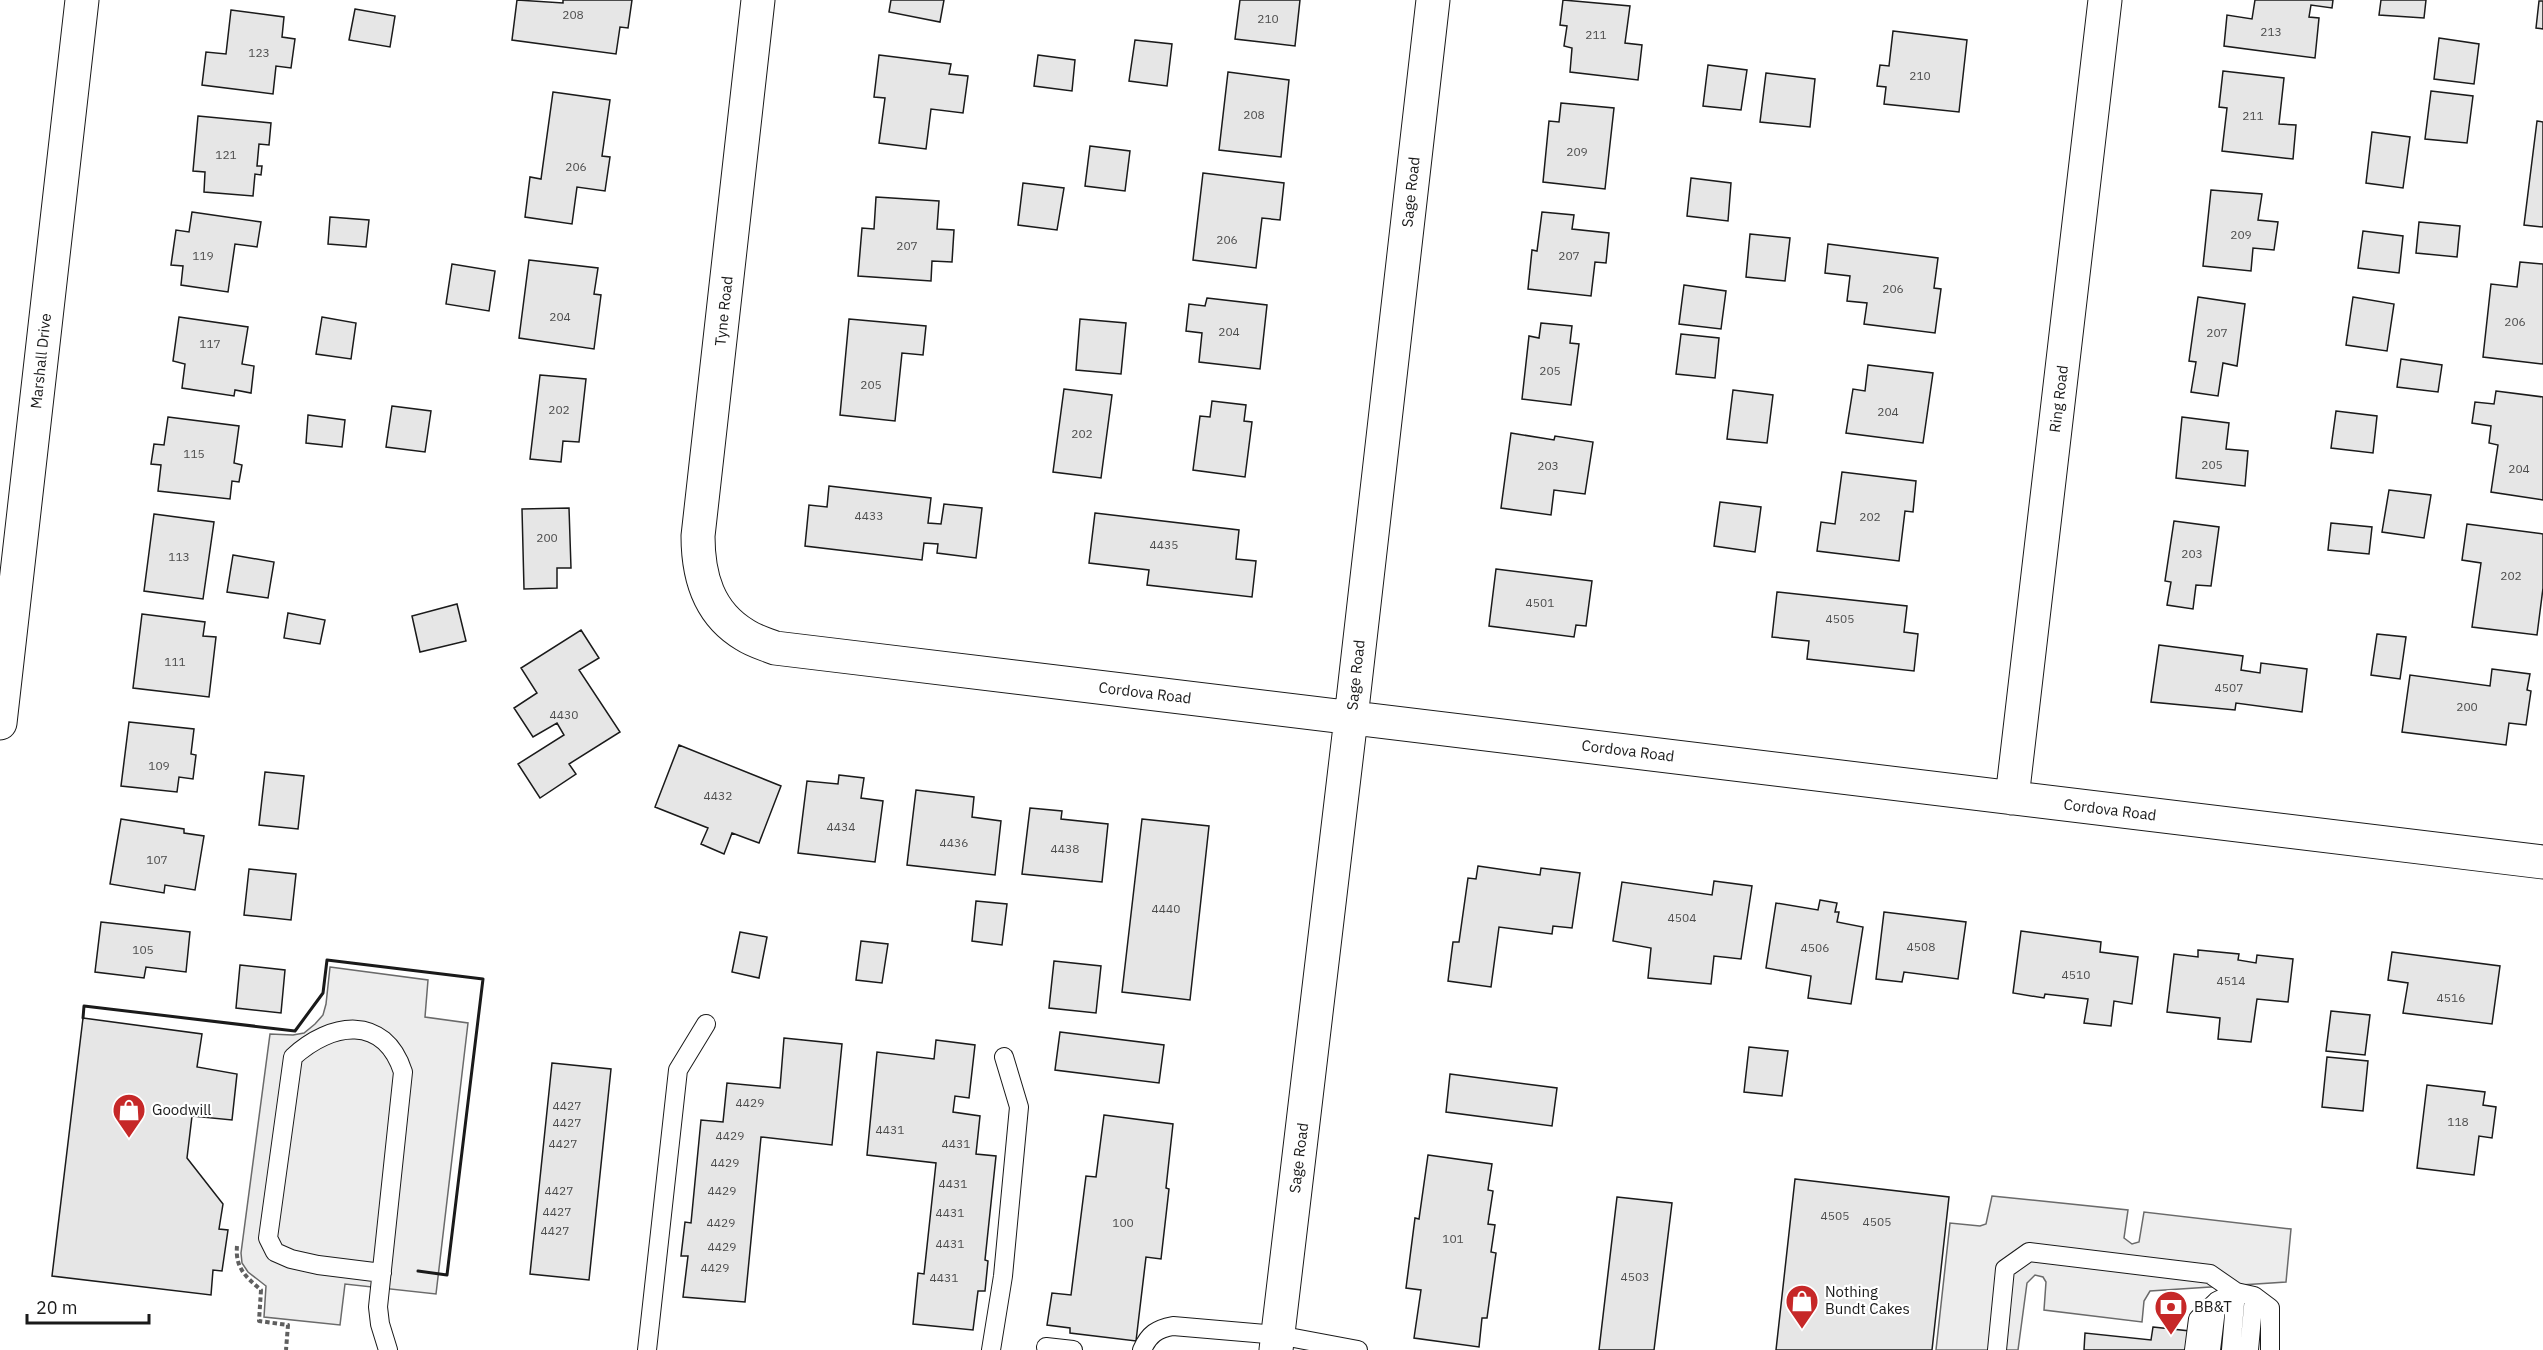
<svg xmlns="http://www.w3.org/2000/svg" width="2543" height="1350" viewBox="0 0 2543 1350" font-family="'IBM Plex Sans',sans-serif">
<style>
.parking{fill:#ededed;stroke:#6a6a6a;stroke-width:1.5}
.building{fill:#e6e6e6;stroke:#1a1a1a;stroke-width:1.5}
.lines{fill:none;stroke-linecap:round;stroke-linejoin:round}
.lane-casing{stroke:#1a1a1a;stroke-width:20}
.street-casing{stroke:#1a1a1a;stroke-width:35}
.path{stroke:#5f5f5f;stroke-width:4;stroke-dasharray:4.5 3;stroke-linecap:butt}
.lane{stroke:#fff;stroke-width:18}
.street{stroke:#fff;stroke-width:33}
.wall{stroke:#1a1a1a;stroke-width:3}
.labels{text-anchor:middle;stroke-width:4.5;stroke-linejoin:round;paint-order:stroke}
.number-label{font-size:12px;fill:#4d4d4d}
.street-label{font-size:15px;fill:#1a1a1a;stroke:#fff}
.poi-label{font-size:15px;fill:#1a1a1a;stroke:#fff;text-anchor:start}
</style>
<rect width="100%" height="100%" fill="#fff"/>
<path class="parking" d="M 330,967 L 428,980 L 425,1017 L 468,1023 L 436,1294 L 345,1284 L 340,1325 L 264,1317 L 266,1286 L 248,1272 L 242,1263 L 241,1253 L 270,1034 L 293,1035 L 304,1033 L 315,1024 L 323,1015 L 326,1004 Z
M 1992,1196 L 2128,1210 L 2124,1238 L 2132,1244 L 2139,1242 L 2144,1212 L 2291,1229 L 2286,1282 L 2150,1291 L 2144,1301 L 2142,1322 L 2044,1310 L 2046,1282 L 2043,1277 L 2035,1275 L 2027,1283 L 2018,1350 L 1936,1350 L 1950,1223 L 1980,1226 L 1986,1224 Z"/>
<path class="building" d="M 517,0 L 563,3 L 563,0 L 632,0 L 628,28 L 620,27 L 616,54 L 512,40 Z
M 891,0 L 944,0 L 940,22 L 889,12 Z
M 1240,0 L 1300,0 L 1295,46 L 1235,39 Z
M 1563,0 L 1630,6 L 1625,43 L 1642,45 L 1638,80 L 1570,72 L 1572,48 L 1564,46 L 1567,26 L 1560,25 Z
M 2255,0 L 2333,0 L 2332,8 L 2311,5 L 2309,17 L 2319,18 L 2315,58 L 2224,46 L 2227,15 L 2252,19 Z
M 2381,0 L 2426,0 L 2424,18 L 2379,15 Z
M 2539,1 L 2543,1 L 2543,29 L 2536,28 Z
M 355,9 L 395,16 L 390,47 L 349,40 Z
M 231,10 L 284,17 L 282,37 L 295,39 L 291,68 L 276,66 L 273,94 L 202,85 L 206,52 L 226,54 Z
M 1893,31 L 1967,40 L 1959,112 L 1884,104 L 1886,87 L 1877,86 L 1880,65 L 1889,66 Z
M 2439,38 L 2479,44 L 2474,84 L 2434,79 Z
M 1135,40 L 1172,44 L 1167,86 L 1129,81 Z
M 879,55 L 951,64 L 949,74 L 968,76 L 963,113 L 931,109 L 926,149 L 879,143 L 885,98 L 874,97 Z
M 1038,55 L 1075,60 L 1072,91 L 1034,86 Z
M 1708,65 L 1747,70 L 1741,110 L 1703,106 Z
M 2223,71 L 2284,78 L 2279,124 L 2296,125 L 2293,159 L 2222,151 L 2227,108 L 2219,107 Z
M 1228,72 L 1289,80 L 1281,157 L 1219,150 Z
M 1766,73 L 1815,79 L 1810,127 L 1760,122 Z
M 2431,91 L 2473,96 L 2467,143 L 2425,139 Z
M 553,92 L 610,100 L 602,156 L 610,157 L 605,191 L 577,187 L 572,224 L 525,217 L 530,177 L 541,179 Z
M 1561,103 L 1614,108 L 1605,189 L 1543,182 L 1549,121 L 1559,122 Z
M 198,116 L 271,123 L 269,145 L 259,144 L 257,166 L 262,166 L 261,175 L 255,174 L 253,196 L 204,192 L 205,172 L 193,171 Z
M 2537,121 L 2543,122 L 2543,227 L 2524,225 Z
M 2372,132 L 2410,137 L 2403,188 L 2366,183 Z
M 1090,146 L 1130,151 L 1125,191 L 1085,186 Z
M 1203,173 L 1284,183 L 1280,220 L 1262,218 L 1256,268 L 1193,260 Z
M 1691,178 L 1731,183 L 1728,221 L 1687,216 Z
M 1023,183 L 1064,188 L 1057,230 L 1018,225 Z
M 2211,190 L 2262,194 L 2258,220 L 2278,222 L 2274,250 L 2253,248 L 2251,271 L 2203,266 Z
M 876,197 L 939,201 L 937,229 L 954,230 L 952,262 L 932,261 L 931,281 L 858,276 L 862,228 L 874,229 Z
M 192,212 L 261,222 L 257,247 L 235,244 L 228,292 L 181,285 L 183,266 L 171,265 L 176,230 L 189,232 Z
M 1542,212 L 1574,215 L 1572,229 L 1609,233 L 1606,263 L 1595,262 L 1591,296 L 1528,289 L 1532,250 L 1537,251 Z
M 330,217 L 369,220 L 366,247 L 328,244 Z
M 2419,222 L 2460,226 L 2457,257 L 2416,253 Z
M 2363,231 L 2403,236 L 2399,273 L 2358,268 Z
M 1750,234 L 1790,238 L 1785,281 L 1746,277 Z
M 1828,244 L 1938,258 L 1934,288 L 1941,289 L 1935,333 L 1864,324 L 1867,303 L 1847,301 L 1850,276 L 1825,273 Z
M 529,260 L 598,268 L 594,294 L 601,295 L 594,349 L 519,338 Z
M 2520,262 L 2543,264 L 2543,364 L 2483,357 L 2491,284 L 2517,287 Z
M 452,264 L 495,271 L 489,311 L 446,304 Z
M 1684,285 L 1726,291 L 1721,329 L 1679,324 Z
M 2198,297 L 2245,304 L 2237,366 L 2223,363 L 2218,396 L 2191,392 L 2196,362 L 2189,361 Z
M 2353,297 L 2394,304 L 2387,351 L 2346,345 Z
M 1207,298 L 1267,305 L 1260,369 L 1199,362 L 1202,333 L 1186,331 L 1189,304 L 1205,306 Z
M 179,317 L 248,327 L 242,364 L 254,366 L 251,393 L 235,390 L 234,396 L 182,388 L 185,364 L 173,361 Z
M 322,317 L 356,323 L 351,359 L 316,354 Z
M 849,319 L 926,326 L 923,355 L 902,353 L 895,421 L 840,415 Z
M 1080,319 L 1126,323 L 1121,374 L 1076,370 Z
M 1541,323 L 1572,326 L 1570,343 L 1579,344 L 1571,405 L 1522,399 L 1529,336 L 1539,338 Z
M 1681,334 L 1719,338 L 1715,378 L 1676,374 Z
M 2401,359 L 2442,365 L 2438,392 L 2397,387 Z
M 1868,365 L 1933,373 L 1923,443 L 1846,433 L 1853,389 L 1865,391 Z
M 540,375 L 586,379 L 579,442 L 563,441 L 561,462 L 530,459 Z
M 1064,389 L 1112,395 L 1101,478 L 1053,472 Z
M 1733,390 L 1773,395 L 1767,443 L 1727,439 Z
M 2496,391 L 2543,397 L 2543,500 L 2491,492 L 2498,445 L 2489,443 L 2491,426 L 2472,423 L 2475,402 L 2494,404 Z
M 1212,401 L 1246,405 L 1244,421 L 1252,422 L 1245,477 L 1193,470 L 1200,416 L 1210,417 Z
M 392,406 L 431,411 L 425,452 L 386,447 Z
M 2336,411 L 2377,416 L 2373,453 L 2331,448 Z
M 308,415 L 345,420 L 342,447 L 306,443 Z
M 168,417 L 239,426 L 234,463 L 242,465 L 239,482 L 232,481 L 230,499 L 158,491 L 161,465 L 151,464 L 154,444 L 164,445 Z
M 2182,417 L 2229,423 L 2226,449 L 2248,451 L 2245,486 L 2176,478 Z
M 1511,433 L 1554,440 L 1555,436 L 1593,442 L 1585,494 L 1554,490 L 1551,515 L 1501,508 Z
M 1842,472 L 1916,481 L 1913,512 L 1905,511 L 1899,561 L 1817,551 L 1821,522 L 1835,524 Z
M 829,486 L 931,498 L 928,523 L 941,524 L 944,504 L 982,508 L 976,558 L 937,553 L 938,544 L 924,543 L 922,560 L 805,546 L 809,505 L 827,507 Z
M 2389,490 L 2431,495 L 2424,538 L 2382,532 Z
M 1720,502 L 1761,507 L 1755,552 L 1714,546 Z
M 569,508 L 571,568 L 557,568 L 557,588 L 524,589 L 522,509 Z
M 1095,513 L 1239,530 L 1236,559 L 1256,561 L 1252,597 L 1147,585 L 1149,570 L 1089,563 Z
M 154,514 L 214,522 L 203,599 L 144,591 Z
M 2174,521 L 2219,527 L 2211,586 L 2196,585 L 2193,609 L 2167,605 L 2171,582 L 2165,581 Z
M 2331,523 L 2372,527 L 2369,554 L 2328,550 Z
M 2467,524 L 2543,534 L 2543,588 L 2537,635 L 2472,627 L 2481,563 L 2462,560 Z
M 233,555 L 274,562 L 268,598 L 227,592 Z
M 1496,569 L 1592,581 L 1586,626 L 1576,625 L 1574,637 L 1489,626 Z
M 1777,592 L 1907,606 L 1904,632 L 1918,634 L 1914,671 L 1807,659 L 1809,641 L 1772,637 Z
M 457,604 L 466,641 L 420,652 L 412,616 Z
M 288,613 L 325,620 L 320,644 L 284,638 Z
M 142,614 L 205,622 L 203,636 L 216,637 L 209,697 L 133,688 Z
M 581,630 L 599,658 L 579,670 L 620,732 L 569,764 L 576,774 L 540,798 L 518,764 L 564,735 L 557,723 L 533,737 L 514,708 L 537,693 L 521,668 Z
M 2377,634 L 2406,637 L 2400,679 L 2371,675 Z
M 2159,645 L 2243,656 L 2241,670 L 2260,673 L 2261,663 L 2307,669 L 2302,712 L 2236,703 L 2235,710 L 2151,702 Z
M 2492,669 L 2530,674 L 2527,690 L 2531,691 L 2526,725 L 2509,723 L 2506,745 L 2402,732 L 2410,675 L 2490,686 Z
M 129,722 L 194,729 L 191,754 L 196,755 L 193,779 L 179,777 L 177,792 L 121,786 Z
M 679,745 L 781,786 L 759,843 L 732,833 L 724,854 L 701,844 L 708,828 L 655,807 Z
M 265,772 L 304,776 L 298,829 L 259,825 Z
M 839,775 L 864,778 L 861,798 L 883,801 L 875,862 L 798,853 L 807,781 L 838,784 Z
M 916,790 L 974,797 L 972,817 L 1001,821 L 995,875 L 907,865 Z
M 1030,808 L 1062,811 L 1061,819 L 1108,824 L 1102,882 L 1022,874 Z
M 121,819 L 184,829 L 184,833 L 204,836 L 195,890 L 165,885 L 164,893 L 110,884 Z
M 1142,819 L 1209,826 L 1190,1000 L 1122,992 Z
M 1478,866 L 1540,875 L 1541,868 L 1580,873 L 1572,928 L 1553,926 L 1552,934 L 1499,927 L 1491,987 L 1448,981 L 1453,942 L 1459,942 L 1468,878 L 1476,879 Z
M 249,869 L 296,874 L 291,920 L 244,915 Z
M 1714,881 L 1752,886 L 1741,959 L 1714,956 L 1711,984 L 1648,978 L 1651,948 L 1613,941 L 1622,882 L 1712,895 Z
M 1820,900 L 1837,903 L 1835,912 L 1839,912 L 1837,922 L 1863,927 L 1851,1004 L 1808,998 L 1811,976 L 1766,968 L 1776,903 L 1818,910 Z
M 976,901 L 1007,904 L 1002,945 L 972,941 Z
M 1884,912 L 1966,922 L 1958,979 L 1904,972 L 1902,982 L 1876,979 Z
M 101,922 L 190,932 L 186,972 L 146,967 L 144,978 L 95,972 Z
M 2021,931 L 2101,942 L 2100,952 L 2138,957 L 2132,1004 L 2114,1001 L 2111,1026 L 2084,1023 L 2088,999 L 2045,994 L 2044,998 L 2013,993 Z
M 740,932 L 767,937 L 759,978 L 732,972 Z
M 861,941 L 888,944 L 882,983 L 856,980 Z
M 2198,950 L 2239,954 L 2238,960 L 2256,963 L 2257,955 L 2293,959 L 2288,1002 L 2257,999 L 2251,1042 L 2218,1039 L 2220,1018 L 2167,1012 L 2174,954 L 2198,957 Z
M 2392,952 L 2500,966 L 2492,1024 L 2403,1013 L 2408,983 L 2388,980 Z
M 1054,961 L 1101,966 L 1096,1013 L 1049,1008 Z
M 240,965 L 285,970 L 281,1013 L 236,1008 Z
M 2331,1011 L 2370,1015 L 2365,1055 L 2326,1051 Z
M 83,1018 L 202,1034 L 197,1067 L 237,1074 L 232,1120 L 192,1116 L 187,1158 L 223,1204 L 219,1229 L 228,1230 L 222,1271 L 213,1270 L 211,1295 L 52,1276 Z
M 1060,1032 L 1164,1045 L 1159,1083 L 1055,1070 Z
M 784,1038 L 842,1044 L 832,1145 L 761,1137 L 745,1302 L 683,1297 L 688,1256 L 681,1256 L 685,1222 L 691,1223 L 701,1120 L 723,1122 L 727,1083 L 780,1088 Z
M 936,1040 L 975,1045 L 969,1098 L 955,1096 L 953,1112 L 980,1116 L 976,1154 L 996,1156 L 985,1260 L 988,1261 L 985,1291 L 978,1291 L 973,1330 L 913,1324 L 918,1273 L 924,1274 L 936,1163 L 867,1155 L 877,1052 L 934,1059 Z
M 1749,1047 L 1788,1051 L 1782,1096 L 1744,1092 Z
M 2327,1057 L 2368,1061 L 2363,1111 L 2322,1107 Z
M 552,1063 L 611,1069 L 589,1280 L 530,1274 Z
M 1450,1074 L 1557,1088 L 1552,1126 L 1446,1112 Z
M 2427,1085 L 2485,1092 L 2483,1105 L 2496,1107 L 2492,1138 L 2479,1136 L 2474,1175 L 2417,1168 Z
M 1104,1115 L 1173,1124 L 1166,1188 L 1169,1189 L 1161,1259 L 1146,1257 L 1136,1341 L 1070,1333 L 1070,1328 L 1047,1325 L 1052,1293 L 1071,1295 L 1086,1176 L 1096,1177 Z
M 1428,1155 L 1492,1164 L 1488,1190 L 1493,1191 L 1488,1224 L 1495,1225 L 1491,1252 L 1496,1253 L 1487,1318 L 1482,1318 L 1479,1347 L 1414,1338 L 1421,1290 L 1406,1288 L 1415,1218 L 1419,1219 Z
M 1795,1179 L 1949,1197 L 1932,1350 L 1776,1350 Z
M 1617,1197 L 1672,1203 L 1654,1350 L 1599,1350 Z
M 2153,1327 L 2190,1331 L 2188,1350 L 2084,1350 L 2085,1333 L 2151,1340 Z"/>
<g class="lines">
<g class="lane-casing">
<path id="lane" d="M 382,1273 L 318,1265 L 291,1259 L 275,1252 L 268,1238 L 293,1057 C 331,1022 384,1014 403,1072 L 378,1307 L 380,1324 L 388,1350
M 2254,1296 L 2270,1308 L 2270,1350
M 1046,1347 L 1073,1350
M 647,1350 L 678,1070 L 706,1024
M 991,1350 L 1003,1276 L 1019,1107 L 1004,1057
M 1142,1350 C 1149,1334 1157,1329 1173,1326 L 1278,1335 L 1358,1350
M 1997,1350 L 2005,1269 L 2029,1252 L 2210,1274 L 2236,1292 L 2254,1296 L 2249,1350
M 2194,1350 L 2198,1319 L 2217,1301
M 2211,1350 L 2217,1301 L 2236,1292
M 2231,1350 L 2236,1292"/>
</g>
<g class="street-casing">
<path id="street" d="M 758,0 L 698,536 C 698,576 708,613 745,635 C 754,641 765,644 775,648 L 2543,862
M 0,723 L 82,0
M 2012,798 L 2105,0
M 1276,1350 L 1351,718 L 1433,0"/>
</g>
<path class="path" d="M 237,1246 C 235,1268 246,1277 261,1290 L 259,1321 L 288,1325 L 286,1350"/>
<use href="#lane" class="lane"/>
<use href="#street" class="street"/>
<path class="wall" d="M 83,1018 L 84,1006 L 295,1031 L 323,993 L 327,960 L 483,979 L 447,1275 L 418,1271"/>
</g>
<defs>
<g id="shop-pin" transform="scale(1.725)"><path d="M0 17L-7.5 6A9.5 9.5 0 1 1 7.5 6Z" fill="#c62828" stroke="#fff"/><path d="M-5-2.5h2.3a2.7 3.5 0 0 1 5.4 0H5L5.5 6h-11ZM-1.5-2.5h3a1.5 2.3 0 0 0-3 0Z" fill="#fff"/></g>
<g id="bank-pin" transform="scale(1.725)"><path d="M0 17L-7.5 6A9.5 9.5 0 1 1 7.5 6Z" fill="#c62828" stroke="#fff"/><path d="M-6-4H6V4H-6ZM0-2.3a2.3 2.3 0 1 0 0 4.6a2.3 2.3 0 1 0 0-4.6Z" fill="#fff"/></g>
</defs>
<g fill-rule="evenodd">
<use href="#shop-pin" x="129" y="1110"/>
<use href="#shop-pin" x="1802" y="1301"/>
<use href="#bank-pin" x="2171" y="1307"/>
</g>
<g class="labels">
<g class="number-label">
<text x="573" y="19">208</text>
<text x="1268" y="23">210</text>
<text x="2271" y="36">213</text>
<text x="1596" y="39">211</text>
<text x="259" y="57">123</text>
<text x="1920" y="80">210</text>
<text x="1254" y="119">208</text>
<text x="2253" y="120">211</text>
<text x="1577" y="156">209</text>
<text x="226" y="159">121</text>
<text x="576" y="171">206</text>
<text x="2241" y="239">209</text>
<text x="1227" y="244">206</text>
<text x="907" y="250">207</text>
<text x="203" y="260">119</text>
<text x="1569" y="260">207</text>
<text x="1893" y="293">206</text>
<text x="560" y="321">204</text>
<text x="2515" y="326">206</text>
<text x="1229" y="336">204</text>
<text x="2217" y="337">207</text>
<text x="210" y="348">117</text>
<text x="1550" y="375">205</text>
<text x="871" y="389">205</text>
<text x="559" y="414">202</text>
<text x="1888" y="416">204</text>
<text x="1082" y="438">202</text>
<text x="194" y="458">115</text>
<text x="2212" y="469">205</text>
<text x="1548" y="470">203</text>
<text x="2519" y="473">204</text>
<text x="869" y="520">4433</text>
<text x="1870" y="521">202</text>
<text x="547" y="542">200</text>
<text x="1164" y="549">4435</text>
<text x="2192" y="558">203</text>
<text x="179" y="561">113</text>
<text x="2511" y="580">202</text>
<text x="1540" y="607">4501</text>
<text x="1840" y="623">4505</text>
<text x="175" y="666">111</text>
<text x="2229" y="692">4507</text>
<text x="2467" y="711">200</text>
<text x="564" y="719">4430</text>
<text x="159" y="770">109</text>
<text x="718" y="800">4432</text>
<text x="841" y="831">4434</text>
<text x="954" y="847">4436</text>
<text x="1065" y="853">4438</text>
<text x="157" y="864">107</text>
<text x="1166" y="913">4440</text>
<text x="1682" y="922">4504</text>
<text x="1921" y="951">4508</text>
<text x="1815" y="952">4506</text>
<text x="143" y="954">105</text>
<text x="2076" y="979">4510</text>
<text x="2231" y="985">4514</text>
<text x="2451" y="1002">4516</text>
<text x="750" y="1107">4429</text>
<text x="567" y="1110">4427</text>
<text x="2458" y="1126">118</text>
<text x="567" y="1127">4427</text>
<text x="890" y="1134">4431</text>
<text x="730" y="1140">4429</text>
<text x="563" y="1148">4427</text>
<text x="956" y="1148">4431</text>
<text x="725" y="1167">4429</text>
<text x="953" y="1188">4431</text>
<text x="559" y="1195">4427</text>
<text x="722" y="1195">4429</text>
<text x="557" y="1216">4427</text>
<text x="950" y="1217">4431</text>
<text x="1835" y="1220">4505</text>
<text x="1877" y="1226">4505</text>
<text x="721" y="1227">4429</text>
<text x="1123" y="1227">100</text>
<text x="555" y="1235">4427</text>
<text x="1453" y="1243">101</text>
<text x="950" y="1248">4431</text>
<text x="722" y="1251">4429</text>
<text x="715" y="1272">4429</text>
<text x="1635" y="1281">4503</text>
<text x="944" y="1282">4431</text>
</g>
<g class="street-label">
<text transform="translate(1411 192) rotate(-84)" y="5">Sage Road</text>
<text transform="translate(724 311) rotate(-84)" y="5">Tyne Road</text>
<text transform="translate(41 361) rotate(-84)" y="5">Marshall Drive</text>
<text transform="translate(2059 399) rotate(-83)" y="5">Ring Road</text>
<text transform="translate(1356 675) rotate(-84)" y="5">Sage Road</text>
<text transform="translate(1145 693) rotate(7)" y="5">Cordova Road</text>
<text transform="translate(1628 751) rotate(7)" y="5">Cordova Road</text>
<text transform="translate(2110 810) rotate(7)" y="5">Cordova Road</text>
<text transform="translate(1299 1158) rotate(-83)" y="5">Sage Road</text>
</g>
<g class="poi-label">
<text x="152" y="1115">Goodwill</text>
<text x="1825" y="1297">Nothing<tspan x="1825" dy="17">Bundt Cakes</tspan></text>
<text x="2194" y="1312">BB&amp;T</text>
</g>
</g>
<path d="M27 1314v9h122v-9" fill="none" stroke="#1a1a1a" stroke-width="3"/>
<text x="36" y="1314" font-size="18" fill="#1a1a1a" stroke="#ffffff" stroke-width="4.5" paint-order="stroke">20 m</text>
</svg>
